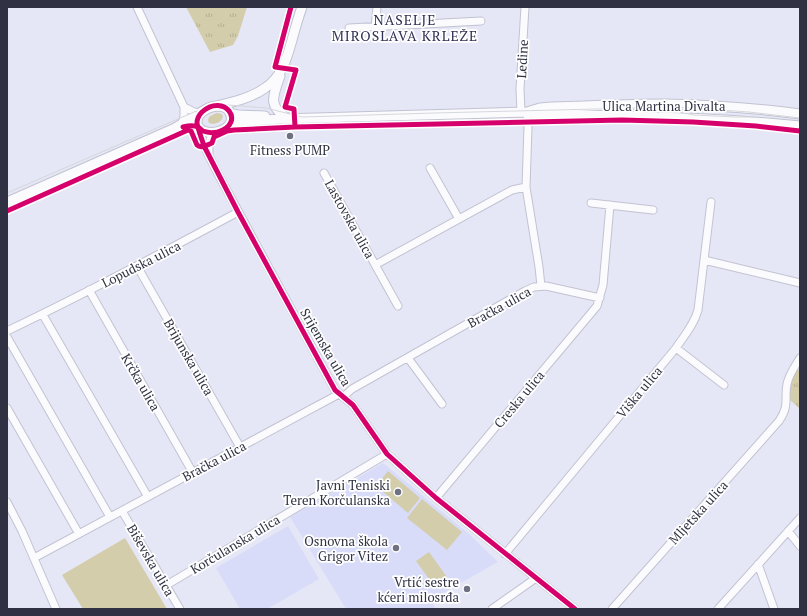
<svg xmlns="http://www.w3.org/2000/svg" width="807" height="616" viewBox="0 0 807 616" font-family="'PT Serif',serif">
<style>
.built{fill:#d9dcf9}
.grass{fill:url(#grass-tufts)}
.green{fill:#d3cdab}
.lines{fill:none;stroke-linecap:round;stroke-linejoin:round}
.minor-casing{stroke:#c1c3d1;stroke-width:9}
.tertiary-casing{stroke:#c1c3d1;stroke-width:11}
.minor{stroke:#fbfbfe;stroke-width:7}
.tertiary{stroke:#fbfbfe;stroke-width:9}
.tram{stroke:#d6d7dc;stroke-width:1}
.cycleway-casing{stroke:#fff;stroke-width:8}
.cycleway{stroke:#d6006c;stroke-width:5}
.poi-dot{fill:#6f7182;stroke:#fff;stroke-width:1.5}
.labels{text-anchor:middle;stroke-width:3.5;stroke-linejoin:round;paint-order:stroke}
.street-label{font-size:13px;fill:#303243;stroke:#fff}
.poi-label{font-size:13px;fill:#303243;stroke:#fff;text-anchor:end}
.neighbourhood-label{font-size:14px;letter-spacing:1px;fill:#303154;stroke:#fff}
</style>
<defs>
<pattern id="grass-tufts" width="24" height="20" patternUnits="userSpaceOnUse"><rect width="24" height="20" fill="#d3cdab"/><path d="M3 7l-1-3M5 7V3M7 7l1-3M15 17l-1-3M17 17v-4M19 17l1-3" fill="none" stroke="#b5b094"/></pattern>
</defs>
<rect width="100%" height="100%" fill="#e5e7f6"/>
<path class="built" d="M 383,463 L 469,534 L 498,562 L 431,600 L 435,609 L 346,609 L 290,517 Z
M 288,526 L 319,579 L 267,609 L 240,609 L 216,568 Z"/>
<path class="grass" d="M 186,7 L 247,7 L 238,36 L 233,45 L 210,52 Z
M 797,368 L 800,371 L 800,406 L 799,408 L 790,400 L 788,391 L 789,382 Z"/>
<path class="green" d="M 217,113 L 222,114 L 223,117 C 221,123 214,125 209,123 C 206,117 212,115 217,113 Z
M 388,471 L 420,498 L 408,513 L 376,486 Z
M 422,499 L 462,532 L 447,550 L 407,518 Z
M 125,538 L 167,609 L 83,609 L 62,575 Z
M 429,552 L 447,577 L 434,586 L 416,561 Z"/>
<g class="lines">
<g class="minor-casing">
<path id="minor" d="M 137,7 L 184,107
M 375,27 L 377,7
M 349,28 L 481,21
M 521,112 L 520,89 L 525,7
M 527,112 L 528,127 L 526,187 L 539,267 L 541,286
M 182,124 L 184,116 L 184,107 L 194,112 L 200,113
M 199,127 L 204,146 L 217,172 L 335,390 L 353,405 L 387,454 L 436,498 L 575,609
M 209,154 C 209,145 208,137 216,132
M 430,168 L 459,219
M 324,173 L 398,306
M 591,203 L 653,210
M 704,260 L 800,283
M 375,265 L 512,190 L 526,187
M 137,266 L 240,447
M 89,290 L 193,473
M 43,315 L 148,497
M 7,331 C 85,294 162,253 238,212
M 7,337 L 110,517
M 676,348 L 724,385
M 408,358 L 442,404
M 343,397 L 352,389 L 525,291 L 534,287 L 546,286 L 600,298
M 7,408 L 79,534
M 436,498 L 597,306 L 603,285 L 610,205
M 7,502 L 22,531 L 56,609
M 122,511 L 180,609
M 788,531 L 800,546
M 505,554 L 676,348 C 684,336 694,325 698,310 L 711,202
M 34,558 L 339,394
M 758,564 L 774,609
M 165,586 L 387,454
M 492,609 L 536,578
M 612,609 L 779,421 C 790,405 784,399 787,384 C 789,374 795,366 800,358
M 718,609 L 800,518"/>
</g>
<g class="tertiary-casing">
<path id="tertiary" d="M 280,76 C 273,96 267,107 289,119
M 216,106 C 233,102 251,98 265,88 C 282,77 287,58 292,40 C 295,29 298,18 302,7
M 216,106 C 221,106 226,106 229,111 C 242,131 200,141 197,123 C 196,113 208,107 216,106 Z
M 527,112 C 542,117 557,115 572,115 C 588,115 603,115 618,116 C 679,117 740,120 800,126
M 230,113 L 238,115 L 265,116
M 229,125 L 238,122 L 280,119 L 527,112 L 540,108 L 552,107 C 590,106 628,104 666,104 C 711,105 755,108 800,114
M 7,202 L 175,128 L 203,111"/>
</g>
<use href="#minor" class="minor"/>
<use href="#tertiary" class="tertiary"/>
<path class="tram" d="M 672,111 L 694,115 L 734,117 L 754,117
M 7,193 L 194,112 L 209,108 L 228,105 L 266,108 L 302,117 L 434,113 L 678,107 L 749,112 L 800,118"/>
<g class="cycleway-casing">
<path id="cycleway" d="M 291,7 L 275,67 L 296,70 L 285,107 L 294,109 L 295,127
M 183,127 C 187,126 194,125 198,127 C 200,128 201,130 203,131 C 208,133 213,133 218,132 C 247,123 224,92 202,112 C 199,115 197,118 197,123 C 198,130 202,139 204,146 L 238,212 L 335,390 L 353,405 L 387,454 L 436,498 L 575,609
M 7,211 L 188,130 L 191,131 L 197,145 C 201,149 207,145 212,143 L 214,137 L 227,131 L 234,130 L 295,127 L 622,120 L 693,122 L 756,126 L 800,131"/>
</g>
<use href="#cycleway" class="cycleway"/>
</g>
<g class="poi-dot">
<circle cx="290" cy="136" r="4"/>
<circle cx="398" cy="492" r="4"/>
<circle cx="396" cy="548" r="4"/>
<circle cx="467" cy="589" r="4"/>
</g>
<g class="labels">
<g class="street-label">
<text transform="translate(522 59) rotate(-87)" y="5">Ledine</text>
<text x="664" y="111">Ulica Martina Divalta</text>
<text transform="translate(350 219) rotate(61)" y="5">Lastovska ulica</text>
<text transform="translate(141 264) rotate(-27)" y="5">Lopudska ulica</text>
<text transform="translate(499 307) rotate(-29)" y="5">Bračka ulica</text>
<text transform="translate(326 347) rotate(60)" y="5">Srijemska ulica</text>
<text transform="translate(189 357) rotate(60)" y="5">Brijunska ulica</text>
<text transform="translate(141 382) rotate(60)" y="5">Krčka ulica</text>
<text transform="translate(639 392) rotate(-50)" y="5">Viška ulica</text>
<text transform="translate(519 399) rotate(-50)" y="5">Creska ulica</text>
<text transform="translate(214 461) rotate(-28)" y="5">Bračka ulica</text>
<text transform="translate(698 512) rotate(-48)" y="5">Mljetska ulica</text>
<text transform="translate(235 544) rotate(-31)" y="5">Korčulanska ulica</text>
<text transform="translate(151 560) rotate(60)" y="5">Biševska ulica</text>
</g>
<g class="poi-label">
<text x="290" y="155" text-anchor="middle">Fitness PUMP</text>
<text x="390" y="490">Javni Teniski<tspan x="390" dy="15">Teren Korčulanska</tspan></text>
<text x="388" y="546">Osnovna škola<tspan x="388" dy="15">Grigor Vitez</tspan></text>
<text x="459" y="587">Vrtić sestre<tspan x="459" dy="15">kćeri milosrđa</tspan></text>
</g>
<g class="neighbourhood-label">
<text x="405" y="25">NASELJE<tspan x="405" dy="16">MIROSLAVA KRLEŽE</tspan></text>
</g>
</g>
<rect width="807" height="616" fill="none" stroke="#303243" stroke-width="16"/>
</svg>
